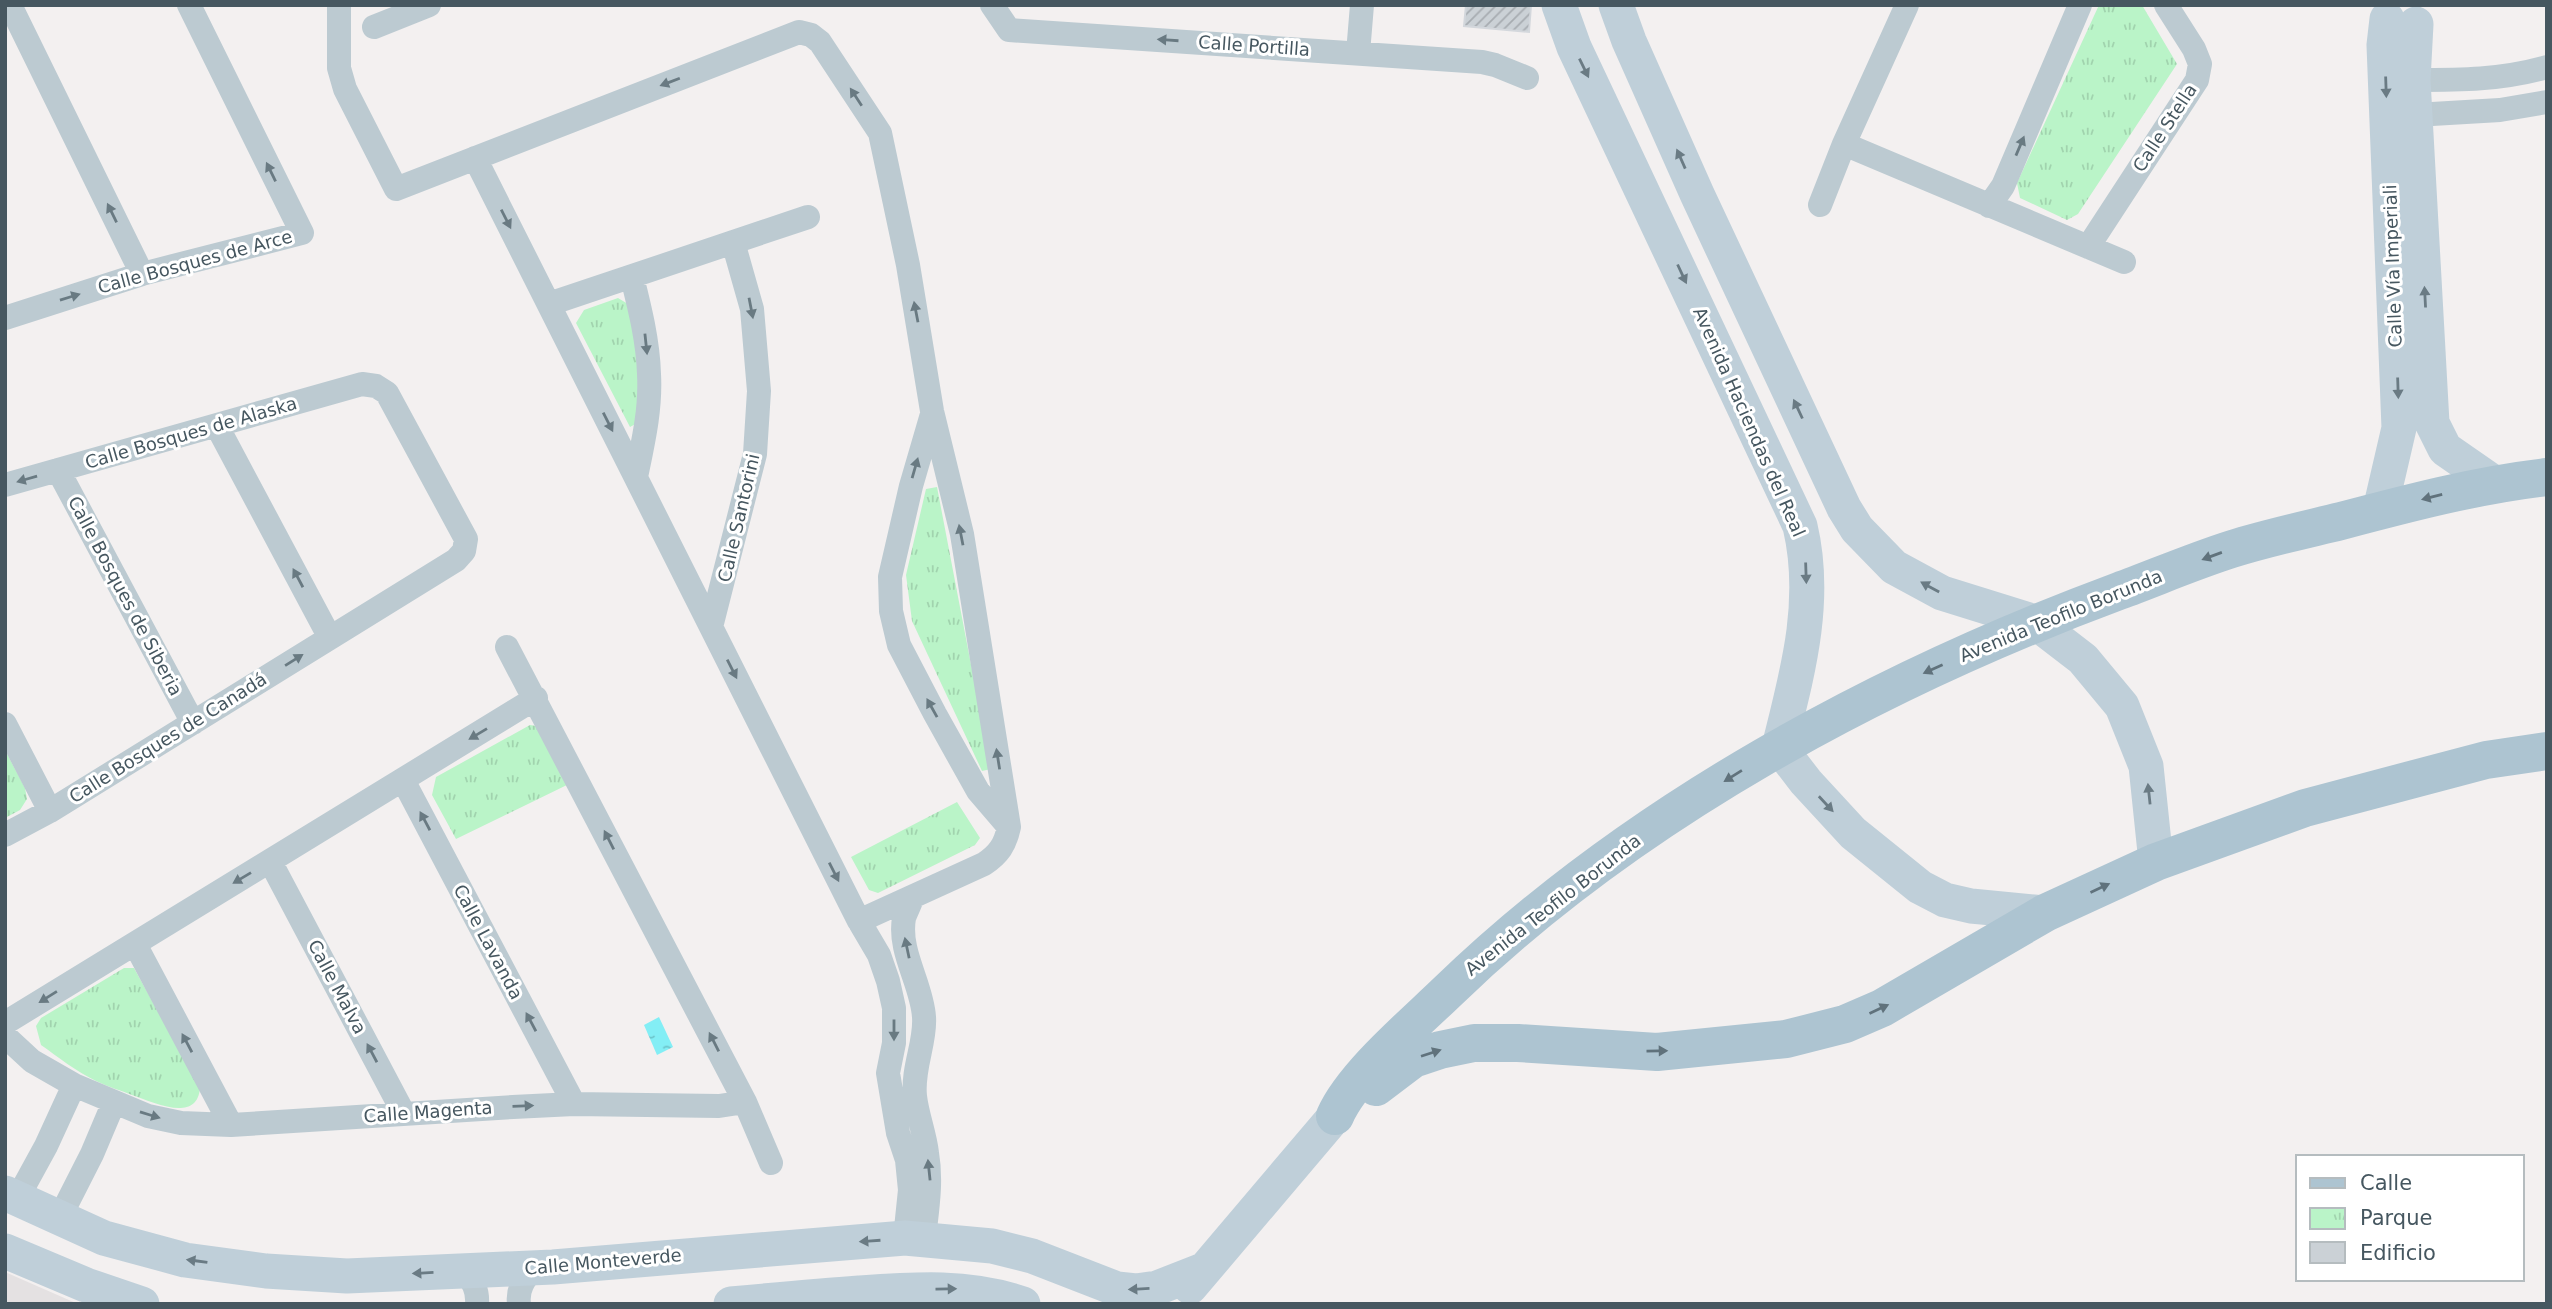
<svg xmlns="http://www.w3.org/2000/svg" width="2552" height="1309" viewBox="0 0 2552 1309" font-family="'DejaVu Sans',sans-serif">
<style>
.education{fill:#e4e1e2}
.park{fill:url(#park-tufts)}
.water{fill:url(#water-ripples)}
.building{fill:url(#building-hatch);stroke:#d3d7dc;stroke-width:2}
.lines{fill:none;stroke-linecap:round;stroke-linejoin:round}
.street{stroke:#bccad1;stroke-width:24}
.secondary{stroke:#bfcfd9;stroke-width:35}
.primary{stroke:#adc4d1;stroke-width:38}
.oneway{fill:#697a82}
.oneway2{fill:#6a7b84}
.oneway3{fill:#60727c}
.labels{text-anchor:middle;stroke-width:6;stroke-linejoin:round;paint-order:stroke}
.street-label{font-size:18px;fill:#465760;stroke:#fff}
</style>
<defs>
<pattern id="park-tufts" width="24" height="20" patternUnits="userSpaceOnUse" patternTransform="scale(1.75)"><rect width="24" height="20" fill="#baf4c8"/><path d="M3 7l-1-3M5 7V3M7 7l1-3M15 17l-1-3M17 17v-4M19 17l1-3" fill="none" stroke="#a1d3ae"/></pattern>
<pattern id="water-ripples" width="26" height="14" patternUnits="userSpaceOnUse" patternTransform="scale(1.75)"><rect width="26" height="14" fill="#83eef5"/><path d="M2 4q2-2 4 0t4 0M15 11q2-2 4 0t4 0" fill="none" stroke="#6dc4ca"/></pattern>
<pattern id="building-hatch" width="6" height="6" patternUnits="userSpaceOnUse" patternTransform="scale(1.75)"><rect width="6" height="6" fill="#cbd1d6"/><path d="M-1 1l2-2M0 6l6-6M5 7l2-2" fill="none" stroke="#a7acb1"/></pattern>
</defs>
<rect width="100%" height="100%" fill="#f3f0f0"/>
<path class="education" d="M 5,1272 L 78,1304 L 5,1304 Z"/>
<path class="park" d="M 2099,5 L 2142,5 L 2177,64 L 2078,214 L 2067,220 L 2020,198 L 2017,183 Z
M 618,298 L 628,304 L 641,357 L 639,422 L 630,427 L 576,323 L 584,310 Z
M 937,487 L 991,769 L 982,771 L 912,621 L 906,575 L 926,489 Z
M 530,725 L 542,727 L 571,783 L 456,839 L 432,795 L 436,777 Z
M 5,750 L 25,788 L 27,799 L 20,810 L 5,818 Z
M 957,802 L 980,838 L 975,845 L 878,893 L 869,890 L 851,857 Z
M 124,968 L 134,968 L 200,1088 C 197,1124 153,1102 132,1095 C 120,1090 108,1087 96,1081 C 77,1072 58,1057 41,1045 L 36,1026 L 41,1018 Z"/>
<path class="water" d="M 659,1017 L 673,1047 L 657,1055 L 644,1025 Z"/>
<path class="building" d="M 1466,5 L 1531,5 L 1529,32 L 1464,26 Z"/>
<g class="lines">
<path class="street" d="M 10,5 L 142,274
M 339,5 L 339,68 L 345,89 L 396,189 L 799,32 L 811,35 L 820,42 L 880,133 L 908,265 L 932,411 L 962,534 L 1009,827 C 1005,845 999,854 984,864 L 859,921
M 992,5 L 1009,30 L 1482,62 L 1495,65 L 1527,78
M 374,27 L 429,5
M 1358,53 L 1362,5
M 2413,80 C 2461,80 2501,80 2547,67
M 2415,115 L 2500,110 L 2547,102
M 1844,144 L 2124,262
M 475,158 L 859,921 L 879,955 L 888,981 L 894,1008 L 894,1043 L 888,1073 L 898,1133 L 907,1160 L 910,1190 L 905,1238
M 1820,205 L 1844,144 L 1907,5
M 1989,206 L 2003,186 L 2080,5
M 2088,247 L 2197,80 L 2200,64 L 2194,49 L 2166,5
M 632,277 C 640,309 648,341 649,374 C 651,409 643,443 636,477
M 549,304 L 808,217
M 5,318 L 142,274 L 302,233 L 189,5
M 932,414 L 911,486 L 890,577 L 891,611 L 899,645 L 935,714 L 978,791 L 1008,826
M 217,426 L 330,638
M 58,470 L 193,723
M 5,485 L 362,384 L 376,386 L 387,393 L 466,539 L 464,551 L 456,560 L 50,811 L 5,835
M 711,627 L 755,454 L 759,391 L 752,309 L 733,242
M 507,647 L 745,1102 L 771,1163
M 5,724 L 50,811
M 403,780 L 574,1104
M 270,861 L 404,1114
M 912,898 C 910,905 906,912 904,918 C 898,952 922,984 924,1017 C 926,1042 912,1068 915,1096 C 917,1115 925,1134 927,1153 C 932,1182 927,1210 924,1238
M 135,944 L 231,1125
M 5,1023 L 536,698
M 5,1036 L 32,1061 L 74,1085 L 148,1116 L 181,1123 L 231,1125 L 513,1107 L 574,1104 L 719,1106 L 745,1102
M 17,1199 L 46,1146 L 74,1085
M 59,1219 L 92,1154 L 114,1102
M 464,1271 C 473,1281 478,1290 477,1304
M 519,1304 C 517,1289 524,1279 534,1268"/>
<path class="secondary" d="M 1559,5 L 1574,47 L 1800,526 C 1818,602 1797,675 1779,747 L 1806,782 L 1853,833 L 1920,887 L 1945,900 L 1971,906 L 2045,913
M 1616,5 L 1629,41 L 1697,194 L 1844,508 L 1857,529 L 1894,567 L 1942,593 L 2035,622 L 2083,659 L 2122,706 L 2146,766 L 2156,862
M 2416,24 L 2413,80 L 2432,423 L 2445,449 L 2494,483
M 2380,510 L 2399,428 L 2384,45 L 2387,19
M 5,1193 L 104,1238 L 185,1260 L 266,1271 L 347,1276 L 553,1267 L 905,1238 L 992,1246 L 1032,1256 L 1117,1289 L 1136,1291 L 1157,1288 L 1203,1270
M 5,1251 L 86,1285 L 142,1304
M 1190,1287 L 1335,1116
M 731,1304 C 774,1300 817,1296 859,1293 C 915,1289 969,1285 1023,1304"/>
<path class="primary" d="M 1376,1087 L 1413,1059 L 1440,1050 L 1474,1043 L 1518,1043 L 1657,1052 L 1786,1039 L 1845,1024 L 1882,1008 L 2045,913 L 2156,862 L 2305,808 L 2486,760 L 2547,751
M 1335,1116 C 1353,1075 1414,1024 1447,992 C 1633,812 1879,680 2119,591 C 2157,577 2194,561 2232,549 C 2267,538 2304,530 2341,521 C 2409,503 2477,485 2547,477"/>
</g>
<defs><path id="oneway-solid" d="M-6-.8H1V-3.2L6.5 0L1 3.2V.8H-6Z" transform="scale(1.75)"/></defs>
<g class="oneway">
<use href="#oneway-solid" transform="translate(1168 40) rotate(-176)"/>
<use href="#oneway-solid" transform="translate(670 82) rotate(159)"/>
<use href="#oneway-solid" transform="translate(856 97) rotate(-123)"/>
<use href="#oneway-solid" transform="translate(2020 146) rotate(-67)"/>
<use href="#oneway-solid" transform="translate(271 172) rotate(-116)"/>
<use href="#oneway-solid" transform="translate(112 213) rotate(-116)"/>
<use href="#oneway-solid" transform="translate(506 219) rotate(63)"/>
<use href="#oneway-solid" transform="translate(70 297) rotate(-17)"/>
<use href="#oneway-solid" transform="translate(751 308) rotate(79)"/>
<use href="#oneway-solid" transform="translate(916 312) rotate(-101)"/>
<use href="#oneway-solid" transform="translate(646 344) rotate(84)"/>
<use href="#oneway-solid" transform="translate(608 422) rotate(63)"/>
<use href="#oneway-solid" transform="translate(915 468) rotate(-74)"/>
<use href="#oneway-solid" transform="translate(27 479) rotate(164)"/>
<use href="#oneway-solid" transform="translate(961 535) rotate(-101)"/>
<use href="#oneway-solid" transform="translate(298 578) rotate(-118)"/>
<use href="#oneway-solid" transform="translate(294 660) rotate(-32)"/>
<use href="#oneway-solid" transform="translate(732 669) rotate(63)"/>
<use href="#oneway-solid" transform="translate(932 708) rotate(-119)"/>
<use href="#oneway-solid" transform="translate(478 734) rotate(149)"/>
<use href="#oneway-solid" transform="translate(998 759) rotate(-99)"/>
<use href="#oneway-solid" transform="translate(425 821) rotate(-118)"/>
<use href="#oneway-solid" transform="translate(609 840) rotate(-117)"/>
<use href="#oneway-solid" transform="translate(834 872) rotate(63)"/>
<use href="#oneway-solid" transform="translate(242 878) rotate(149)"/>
<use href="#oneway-solid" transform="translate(907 948) rotate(-102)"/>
<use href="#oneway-solid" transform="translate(48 997) rotate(148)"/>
<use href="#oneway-solid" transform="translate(531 1022) rotate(-118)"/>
<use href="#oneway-solid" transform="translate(894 1030) rotate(90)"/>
<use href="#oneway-solid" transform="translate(714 1042) rotate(-117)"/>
<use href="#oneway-solid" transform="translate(187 1043) rotate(-118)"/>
<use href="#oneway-solid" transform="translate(372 1053) rotate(-118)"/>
<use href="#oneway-solid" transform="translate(523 1106) rotate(-2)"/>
<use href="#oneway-solid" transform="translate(150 1115) rotate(17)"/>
<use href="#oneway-solid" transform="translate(929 1170) rotate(-96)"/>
</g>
<g class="oneway2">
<use href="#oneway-solid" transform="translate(1584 68) rotate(64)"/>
<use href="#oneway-solid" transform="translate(2386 87) rotate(88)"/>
<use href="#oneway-solid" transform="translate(1681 159) rotate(-114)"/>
<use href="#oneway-solid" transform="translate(1682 274) rotate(65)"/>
<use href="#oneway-solid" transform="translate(2425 297) rotate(-93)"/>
<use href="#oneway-solid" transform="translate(2398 388) rotate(88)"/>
<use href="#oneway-solid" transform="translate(1798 409) rotate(-115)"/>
<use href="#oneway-solid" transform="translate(1806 573) rotate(88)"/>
<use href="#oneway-solid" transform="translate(1930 587) rotate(-151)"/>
<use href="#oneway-solid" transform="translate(2149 794) rotate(-96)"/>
<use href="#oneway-solid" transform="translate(1826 804) rotate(47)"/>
<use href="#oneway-solid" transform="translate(870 1241) rotate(176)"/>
<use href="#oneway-solid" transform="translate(197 1261) rotate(-172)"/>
<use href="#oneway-solid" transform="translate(423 1273) rotate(177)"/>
<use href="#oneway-solid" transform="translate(946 1289) rotate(-1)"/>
<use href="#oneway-solid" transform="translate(1139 1289) rotate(177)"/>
</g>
<g class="oneway3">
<use href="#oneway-solid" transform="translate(2432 497) rotate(166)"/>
<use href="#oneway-solid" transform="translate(2212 556) rotate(160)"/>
<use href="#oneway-solid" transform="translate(1933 669) rotate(156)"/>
<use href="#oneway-solid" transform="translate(1733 776) rotate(148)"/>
<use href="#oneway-solid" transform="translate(2100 888) rotate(-25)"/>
<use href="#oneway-solid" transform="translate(1879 1009) rotate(-25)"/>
<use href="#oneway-solid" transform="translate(1657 1051) rotate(-1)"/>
<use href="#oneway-solid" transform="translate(1431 1053) rotate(-18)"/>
</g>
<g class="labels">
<g class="street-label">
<text transform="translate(1254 46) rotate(4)" y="6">Calle Portilla</text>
<text transform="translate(2165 128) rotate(-57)" y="6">Calle Stella</text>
<text transform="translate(195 262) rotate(-15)" y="6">Calle Bosques de Arce</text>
<text transform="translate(2393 266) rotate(-92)" y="6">Calle Vía Imperiali</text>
<text transform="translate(1749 422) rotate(66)" y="6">Avenida Haciendas del Real</text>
<text transform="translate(191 433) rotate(-16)" y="6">Calle Bosques de Alaska</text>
<text transform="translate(739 518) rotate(-77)" y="6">Calle Santorini</text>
<text transform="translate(125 596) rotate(62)" y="6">Calle Bosques de Siberia</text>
<text transform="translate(2061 616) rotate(-22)" y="6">Avenida Teofilo Borunda</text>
<text transform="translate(168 738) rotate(-32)" y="6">Calle Bosques de Canadá</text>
<text transform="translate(1553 905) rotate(-38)" y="6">Avenida Teofilo Borunda</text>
<text transform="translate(488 942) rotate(62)" y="6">Calle Lavanda</text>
<text transform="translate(337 987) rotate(62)" y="6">Calle Malva</text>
<text transform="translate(428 1112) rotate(-4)" y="6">Calle Magenta</text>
<text transform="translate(603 1262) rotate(-5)" y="6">Calle Monteverde</text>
</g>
</g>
<rect width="2552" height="1309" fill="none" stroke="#465760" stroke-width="14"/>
<rect x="2296" y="1155" width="228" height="126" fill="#ffffff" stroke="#b5bcbf" stroke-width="2"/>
<rect x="2310" y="1178" width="35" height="10" fill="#adc4d1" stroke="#b5bcbf" stroke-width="2"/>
<text x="2360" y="1190" font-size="21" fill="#465760">Calle</text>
<rect x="2310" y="1208" width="35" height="21" fill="url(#park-tufts)" stroke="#b5bcbf" stroke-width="2"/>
<text x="2360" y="1225" font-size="21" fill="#465760">Parque</text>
<rect x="2310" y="1242" width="35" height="21" fill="#cbd1d6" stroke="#b5bcbf" stroke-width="2"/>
<text x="2360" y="1260" font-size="21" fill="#465760">Edificio</text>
</svg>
